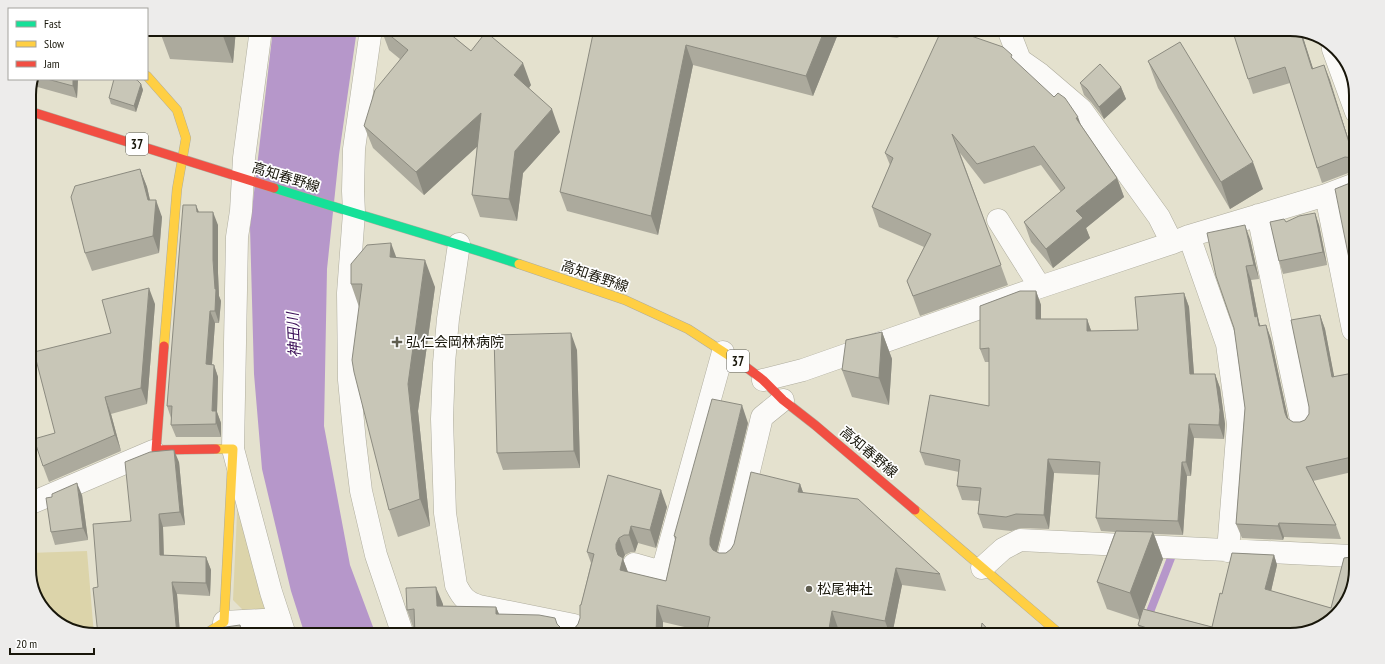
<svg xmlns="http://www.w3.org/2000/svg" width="1385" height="664" viewBox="0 0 1385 664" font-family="'PT Sans Narrow','Noto Sans JP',sans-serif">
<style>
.green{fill:#dcd4aa}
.water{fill:#b697ca}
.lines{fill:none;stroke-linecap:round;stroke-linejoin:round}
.stream{stroke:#b697ca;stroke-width:8}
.street-casing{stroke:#aeac9d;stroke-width:23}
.fast-casing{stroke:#aeac9d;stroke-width:10}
.slow-casing{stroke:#aeac9d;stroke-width:10}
.jam-casing{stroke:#aeac9d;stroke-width:10}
.street{stroke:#fbfaf8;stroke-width:22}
.fast{stroke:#16e098;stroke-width:9}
.slow{stroke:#ffcf43;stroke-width:9}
.jam{stroke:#f24e42;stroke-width:9}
.wall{fill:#acaa9d}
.shaded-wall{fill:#8c8b80}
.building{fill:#c8c6b7;stroke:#8c8b80}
.poi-dot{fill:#5f5d4f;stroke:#fff;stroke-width:1.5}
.labels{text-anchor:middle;stroke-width:3.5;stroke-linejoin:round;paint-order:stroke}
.shield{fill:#fff;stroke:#5d5c54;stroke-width:1}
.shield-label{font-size:13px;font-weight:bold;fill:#18160a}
.street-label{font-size:14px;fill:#18160a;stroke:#fff}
.poi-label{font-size:14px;fill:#18160a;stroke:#fff;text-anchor:start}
.water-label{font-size:15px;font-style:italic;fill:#3b0f58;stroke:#fff}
.rim{fill:none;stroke:#18160a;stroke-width:2}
</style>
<rect width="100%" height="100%" fill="#e4e1ce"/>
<path class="green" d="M 238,492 L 269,611 L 247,614 L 233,600 Z
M 87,551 L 94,635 L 70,630 L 40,606 L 29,573 L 29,553 Z"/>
<path class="water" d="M 273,29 L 357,29 L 339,155 L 327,269 L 324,426 L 350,565 L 376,635 L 305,635 L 291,591 L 262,469 L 254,374 L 250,227 Z"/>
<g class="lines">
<path class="stream" d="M 1141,635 L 1171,558"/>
<g class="street-casing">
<path id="street" d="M 261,29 L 244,158 L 241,211 L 237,237 L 233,449 L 271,592 L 285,635
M 371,29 L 354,149 L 353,191 L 354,213 L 348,293 L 349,380 L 355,442 L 361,491 L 376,555 L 403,635
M 1008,29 L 1020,60 L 1040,74 L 1081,109 L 1159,217 L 1172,243
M 1333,49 L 1356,112
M 1326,195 L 1353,330
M 1258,215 L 1302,424
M 998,220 L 1040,287
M 1189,236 L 1227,344 L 1238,424 L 1228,551
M 459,244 L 448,319 L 444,363 L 442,419 L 445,513 L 456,585 C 462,597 466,602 479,606 L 574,625 L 574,635
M 763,380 L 803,370 L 1040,287 L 1172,243 L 1189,236 L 1326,195 L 1355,184
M 29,504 L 153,451
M 728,558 L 762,417 L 783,400
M 634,564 L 662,572 L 723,352
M 982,568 L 1003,549 L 1020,540 L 1351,556
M 224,622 L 280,619"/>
</g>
<g class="fast-casing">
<path id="fast" d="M 274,188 C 355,214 438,237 519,264"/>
</g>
<g class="slow-casing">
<path id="slow" d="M 147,76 L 177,110 L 186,138 L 177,189 L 164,346
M 519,264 L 625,300 L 688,329 L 742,364
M 915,510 L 1061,635
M 204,635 L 224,622 L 233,449 L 216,449"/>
</g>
<g class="jam-casing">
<path id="jam" d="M 29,111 L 274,188
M 164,346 L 156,450 L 216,449
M 742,364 L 763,380 L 783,400 L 815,425 L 915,510"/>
</g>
<use href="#street" class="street"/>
<use href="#fast" class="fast"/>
<use href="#slow" class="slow"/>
<use href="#jam" class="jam"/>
</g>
<path class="wall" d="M 160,29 L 236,29 L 233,63 L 170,59 L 160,32 Z
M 381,29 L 444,29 L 471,51 L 531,85 L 529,88 L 560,132 L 523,173 L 517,221 L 480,217 L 472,195 L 477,146 L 424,195 L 373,148 L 364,126 L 400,59 L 389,50 Z
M 840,29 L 813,96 L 693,65 L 658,235 L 567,211 L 560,192 L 655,35 Z
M 873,29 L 918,29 L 897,38 L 875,35 Z
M 1290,29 L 1301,31 L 1313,69 L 1324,65 L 1355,159 L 1355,173 L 1351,172 L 1322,183 L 1317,168 L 1290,83 L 1253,94 L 1248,79 Z
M 1014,60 L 1081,125 L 1117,178 L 1124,197 L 1086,228 L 1090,238 L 1053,268 L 1031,242 L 1024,222 L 1061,192 L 1041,165 L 984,184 L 960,153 L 1008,285 L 920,316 L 907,281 L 924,247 L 879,227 L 872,207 L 890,165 L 885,153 Z
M 1148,61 L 1263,189 L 1230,209 L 1158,88 Z
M 35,79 L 78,79 L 77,98 L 34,86 L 32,84 Z
M 1080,83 L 1121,87 L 1126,99 L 1104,119 L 1091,102 L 1084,95 Z
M 141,84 L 143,90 L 136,112 L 111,104 L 109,98 Z
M 140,169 L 147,187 L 150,200 L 162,217 L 159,253 L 92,271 L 85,253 Z
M 199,212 L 218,225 L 218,273 L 219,296 L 221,301 L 219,323 L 215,323 L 212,364 L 214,365 L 218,377 L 217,412 L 221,423 L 221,437 L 176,437 L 171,425 L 171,418 L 167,406 Z
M 1315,213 L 1319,225 L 1327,265 L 1283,274 L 1279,261 L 1286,222 Z
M 1250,239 L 1259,279 L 1251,280 L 1259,322 L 1260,326 L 1266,325 L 1271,339 L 1288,419 L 1293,422 L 1300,422 L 1305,420 L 1309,414 L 1320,315 L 1325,329 L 1334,377 L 1353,373 L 1352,472 L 1313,481 L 1336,525 L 1341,539 L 1284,537 L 1283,540 L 1242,538 L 1236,524 L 1245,408 L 1234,328 Z
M 396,258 L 435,287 L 418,411 L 430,526 L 398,537 L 389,510 L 359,307 L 351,284 Z
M 1020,291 L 1036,291 L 1041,305 L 1041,319 L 1087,319 L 1091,331 L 1138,330 L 1135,297 L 1184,293 L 1189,307 L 1194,374 L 1215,374 L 1220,388 L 1225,424 L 1224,439 L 1194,438 L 1191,476 L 1187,476 L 1183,535 L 1154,534 L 1163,559 L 1144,609 L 1212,627 L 1220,593 L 1222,594 L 1232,553 L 1274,555 L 1277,565 L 1271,591 L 1331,608 L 1344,558 L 1351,557 L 1351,594 L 1327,624 L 1290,635 L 1142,635 L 1138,625 L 1140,620 L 1107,609 L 1097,582 L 1115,532 L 1101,531 L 1096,518 L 1099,475 L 1054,473 L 1049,529 L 1021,528 L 1011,531 L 983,528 L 978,514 L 979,501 L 962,500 L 957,486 L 959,472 L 925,465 L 920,452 L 930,395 L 989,406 L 989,362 L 985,362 L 980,349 L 980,306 Z
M 155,304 L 147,404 L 111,414 L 121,451 L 49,482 L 43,466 L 55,433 L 111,333 Z
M 882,332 L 892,359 L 889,405 L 852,397 L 842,370 Z
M 577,350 L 580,468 L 503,470 L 497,453 Z
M 748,423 L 717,552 L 719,553 L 726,553 L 731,549 L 800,484 L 803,492 L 940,574 L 946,591 L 902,585 L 892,635 L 873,635 L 838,628 L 706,632 L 663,622 L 663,635 L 415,635 L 415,627 L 413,627 L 407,610 L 443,604 L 443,606 L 496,607 L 499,614 L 558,625 L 562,629 L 568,630 L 574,629 L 578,624 L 580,618 L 581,605 L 591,563 L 587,552 L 608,475 L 667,507 L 656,548 L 638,543 L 635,552 L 631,552 L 625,555 L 623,559 L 628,572 L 666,581 L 675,540 L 674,536 Z
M 179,462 L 185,525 L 163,527 L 164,555 L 206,557 L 211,570 L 210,596 L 177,594 L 180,635 L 98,635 L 98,587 L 131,521 Z
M 82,495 L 88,540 L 55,545 L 51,532 Z"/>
<path class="shaded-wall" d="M 224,29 L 236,29 L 233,63 L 223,36 Z
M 825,29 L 840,29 L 813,96 L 806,76 Z
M 1300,31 L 1301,31 L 1318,84 L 1312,69 Z
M 686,45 L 693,65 L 658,235 L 651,216 Z
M 523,63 L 531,85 L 522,97 L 514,75 Z
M 1324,65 L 1330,80 L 1355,161 L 1354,158 Z
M 73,79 L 78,79 L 77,98 L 73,86 Z
M 141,84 L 143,90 L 136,112 L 134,106 Z
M 1121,87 L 1126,99 L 1104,119 L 1099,107 Z
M 552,109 L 560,132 L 523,173 L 517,221 L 509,199 L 515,151 Z
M 481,113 L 490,135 L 424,195 L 416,172 Z
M 1078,117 L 1085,136 L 1076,118 Z
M 1253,162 L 1263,189 L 1230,209 L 1221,182 Z
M 140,169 L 147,187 L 154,218 L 148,200 Z
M 1117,178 L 1124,197 L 1086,228 L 1090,238 L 1053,268 L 1046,249 L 1076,211 Z
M 156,200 L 162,217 L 159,253 L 153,236 Z
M 196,205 L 201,217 L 197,212 Z
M 213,212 L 218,225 L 218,273 L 219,296 L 221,301 L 219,323 L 215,311 L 215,289 L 213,260 Z
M 1315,213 L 1319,225 L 1327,265 L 1323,252 Z
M 1245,225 L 1250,239 L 1259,279 L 1254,265 Z
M 391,243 L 401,270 L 390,257 Z
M 425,260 L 435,287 L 418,411 L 430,526 L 420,499 L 408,384 Z
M 1246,266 L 1251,280 L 1259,322 L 1262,330 L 1264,340 L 1255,317 Z
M 149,288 L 155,304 L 147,404 L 141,388 Z
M 1036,291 L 1041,305 L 1041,333 L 1036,319 Z
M 1184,293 L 1189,307 L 1195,388 L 1190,374 Z
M 210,311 L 215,323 L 211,377 L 206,364 Z
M 1320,315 L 1325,329 L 1337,391 L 1332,377 Z
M 1087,319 L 1092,333 L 1087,331 Z
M 1266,325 L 1271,339 L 1290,427 L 1285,413 Z
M 882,332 L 892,359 L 889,405 L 879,378 Z
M 571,333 L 577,350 L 580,468 L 574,451 Z
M 214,365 L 218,377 L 217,412 L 221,423 L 221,437 L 212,411 Z
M 1215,374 L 1220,388 L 1225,424 L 1224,439 L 1219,425 Z
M 105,397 L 111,414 L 121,451 L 115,435 Z
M 742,405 L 748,423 L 716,555 L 710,545 L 710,538 Z
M 1189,424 L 1194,438 L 1191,476 L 1186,462 Z
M 174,450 L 179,462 L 185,525 L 180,512 Z
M 1048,459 L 1054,473 L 1049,529 L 1044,515 Z
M 1182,462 L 1187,476 L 1183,535 L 1178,521 Z
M 77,483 L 82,495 L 88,540 L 83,528 Z
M 800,484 L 806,501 L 798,492 Z
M 661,490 L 667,507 L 656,548 L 650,530 Z
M 159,514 L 163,527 L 164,568 L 160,555 Z
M 1279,523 L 1284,537 L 1283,540 L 1278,526 Z
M 631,526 L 638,543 L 635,552 L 629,535 Z
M 1153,532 L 1163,559 L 1140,620 L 1130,593 Z
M 619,538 L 625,555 L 623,559 L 629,575 L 620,570 L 616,549 L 616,544 Z
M 1274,555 L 1277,565 L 1269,600 L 1265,589 Z
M 206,557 L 211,570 L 210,596 L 206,583 Z
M 896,568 L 902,585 L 892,635 L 890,635 L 885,621 Z
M 172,582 L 177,594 L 180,635 L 177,635 Z
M 436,587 L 443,604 L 444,624 L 437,606 Z
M 657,605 L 663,622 L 663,635 L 656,635 Z
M 496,607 L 503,624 L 496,614 Z
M 832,611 L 838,628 L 837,635 L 828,635 Z
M 240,625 L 244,635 L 242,635 Z"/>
<path class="building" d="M 160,29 L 224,29 L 223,36 L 160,32 Z
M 382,29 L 444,29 L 471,51 L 486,32 L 523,63 L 514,75 L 552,109 L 515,151 L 509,199 L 472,195 L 481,113 L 416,172 L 364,126 L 375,90 L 408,50 Z
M 612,29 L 637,29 L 655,35 L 667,29 L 825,29 L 806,76 L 686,45 L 651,216 L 560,192 L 593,34 Z
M 942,29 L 951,29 L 1003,47 L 1012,55 L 1011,57 L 1054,97 L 1058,93 L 1065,98 L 1078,117 L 1076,118 L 1117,178 L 1076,211 L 1083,218 L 1046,249 L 1024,222 L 1065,188 L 1034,146 L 977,164 L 952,134 L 1001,265 L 913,296 L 907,281 L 931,234 L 872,207 L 893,158 L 885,153 Z
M 1232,29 L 1290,29 L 1300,31 L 1312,69 L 1324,65 L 1354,158 L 1345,157 L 1317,168 L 1285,67 L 1248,79 Z
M 1180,42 L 1253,162 L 1221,182 L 1148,61 Z
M 1100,64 L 1121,87 L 1099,107 L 1087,89 L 1080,83 Z
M 47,79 L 73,79 L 73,86 Z
M 114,79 L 134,79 L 137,80 L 141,84 L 134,106 L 109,98 Z
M 140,169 L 148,200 L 156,200 L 153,236 L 85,253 L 71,197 L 75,186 Z
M 1355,181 L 1354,283 L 1335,189 Z
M 183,205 L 196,205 L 197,212 L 213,212 L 213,260 L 215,289 L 216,289 L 215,311 L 210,311 L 206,364 L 214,365 L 212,411 L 216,411 L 216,424 L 171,425 L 172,406 L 167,406 Z
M 1315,213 L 1323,252 L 1279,261 L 1270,222 L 1284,219 L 1286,222 L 1299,216 Z
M 1245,225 L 1254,265 L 1246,266 L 1255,317 L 1257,316 L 1259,326 L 1266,325 L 1285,413 L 1287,418 L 1293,422 L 1300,422 L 1305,420 L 1309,414 L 1309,407 L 1291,320 L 1320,315 L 1332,377 L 1353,373 L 1352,457 L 1306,467 L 1336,525 L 1279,523 L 1278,526 L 1236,524 L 1245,408 L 1234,328 L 1216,276 L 1207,233 Z
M 391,243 L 390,257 L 425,260 L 408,384 L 420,499 L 389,510 L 354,372 L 352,360 L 362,284 L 351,284 L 351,264 L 367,245 Z
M 149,288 L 141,388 L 105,397 L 115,435 L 43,466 L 34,439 L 55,433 L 34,352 L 111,333 L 102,300 Z
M 1020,291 L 1036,291 L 1036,319 L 1087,319 L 1087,331 L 1138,330 L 1135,297 L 1184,293 L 1190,374 L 1215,374 L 1220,410 L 1219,425 L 1189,424 L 1186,462 L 1182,462 L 1178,521 L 1096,518 L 1100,462 L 1048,459 L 1044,515 L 1016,514 L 1006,517 L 978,514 L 981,488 L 957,486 L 960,460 L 920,452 L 930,395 L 989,406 L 989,348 L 980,349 L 980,306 Z
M 882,332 L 879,378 L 842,370 L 846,340 Z
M 571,333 L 574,451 L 497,453 L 494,335 Z
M 712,399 L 742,405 L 710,538 L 710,545 L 713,550 L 719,553 L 726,553 L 731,549 L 734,544 L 751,472 L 800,484 L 798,492 L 858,499 L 940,574 L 896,568 L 885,621 L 832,611 L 828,635 L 706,635 L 710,617 L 657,605 L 656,635 L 471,635 L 471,633 L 434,635 L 415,635 L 414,609 L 407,610 L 406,588 L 436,587 L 437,606 L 496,607 L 496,614 L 539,615 L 555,618 L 557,624 L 562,629 L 568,630 L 574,629 L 578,624 L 580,618 L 580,605 L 581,605 L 594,554 L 587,552 L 608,475 L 661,490 L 650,530 L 631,526 L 629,535 L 624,535 L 619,538 L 616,544 L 616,549 L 618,555 L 623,558 L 620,570 L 666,581 L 676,537 L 674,536 Z
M 171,450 L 174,450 L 180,512 L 159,514 L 160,555 L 206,557 L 206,583 L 172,582 L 177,635 L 98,635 L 93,588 L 98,587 L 93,524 L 131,521 L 125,462 L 150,452 Z
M 77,483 L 83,528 L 51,532 L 46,498 L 52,497 L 52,494 Z
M 1116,531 L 1153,532 L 1130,593 L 1097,582 Z
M 1232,553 L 1274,555 L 1265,589 L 1331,608 L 1344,558 L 1351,557 L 1351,594 L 1327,624 L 1290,635 L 1168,635 L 1138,625 L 1143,609 L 1212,627 L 1220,593 L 1222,594 Z
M 982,623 L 993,635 L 980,635 Z
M 240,625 L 242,635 L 201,635 L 212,629 Z
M 192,633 L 200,635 L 187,635 L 187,634 Z"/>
<g class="poi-dot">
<path d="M395 336h4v4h4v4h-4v4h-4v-4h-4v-4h4z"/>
<circle cx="809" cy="589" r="4"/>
</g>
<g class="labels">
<g class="shield">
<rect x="126" y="133" width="22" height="22" rx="3"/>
<rect x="727" y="350" width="22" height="22" rx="3"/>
</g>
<g class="shield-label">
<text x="137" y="149">37</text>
<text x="738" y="366">37</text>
</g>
<g class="street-label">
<text transform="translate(286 177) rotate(17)" y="5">高知春野線</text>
<text transform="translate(595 276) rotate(19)" y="5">高知春野線</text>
<text transform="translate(869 452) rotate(40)" y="5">高知春野線</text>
</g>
<g class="poi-label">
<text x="406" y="347">弘仁会岡林病院</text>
<text x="817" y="594">松尾神社</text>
</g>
<g class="water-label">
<text transform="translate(294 335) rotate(-93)" y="5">神田川</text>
</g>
</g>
<path d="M0 0H1385V664H0ZM95 36H1290A59 59 0 0 1 1349 95V569A59 59 0 0 1 1290 628H95A59 59 0 0 1 36 569V95A59 59 0 0 1 95 36Z" fill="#edeceb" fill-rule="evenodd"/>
<path class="rim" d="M95 36H1290A59 59 0 0 1 1349 95V569A59 59 0 0 1 1290 628H95A59 59 0 0 1 36 569V95A59 59 0 0 1 95 36Z"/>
<rect x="8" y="8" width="140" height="72" fill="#ffffff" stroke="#a3a29d"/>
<rect x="16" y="21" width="20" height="6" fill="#16e098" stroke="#a3a29d"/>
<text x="44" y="28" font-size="12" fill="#18160a">Fast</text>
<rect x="16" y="41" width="20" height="6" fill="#ffcf43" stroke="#a3a29d"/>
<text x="44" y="48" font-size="12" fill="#18160a">Slow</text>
<rect x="16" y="61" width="20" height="6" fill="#f24e42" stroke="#a3a29d"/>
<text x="44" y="68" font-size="12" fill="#18160a">Jam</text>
<path d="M10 648v6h84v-6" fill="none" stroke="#18160a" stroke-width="2"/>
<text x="16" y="648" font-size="12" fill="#18160a" stroke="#ffffff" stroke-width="3" paint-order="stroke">20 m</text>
</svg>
